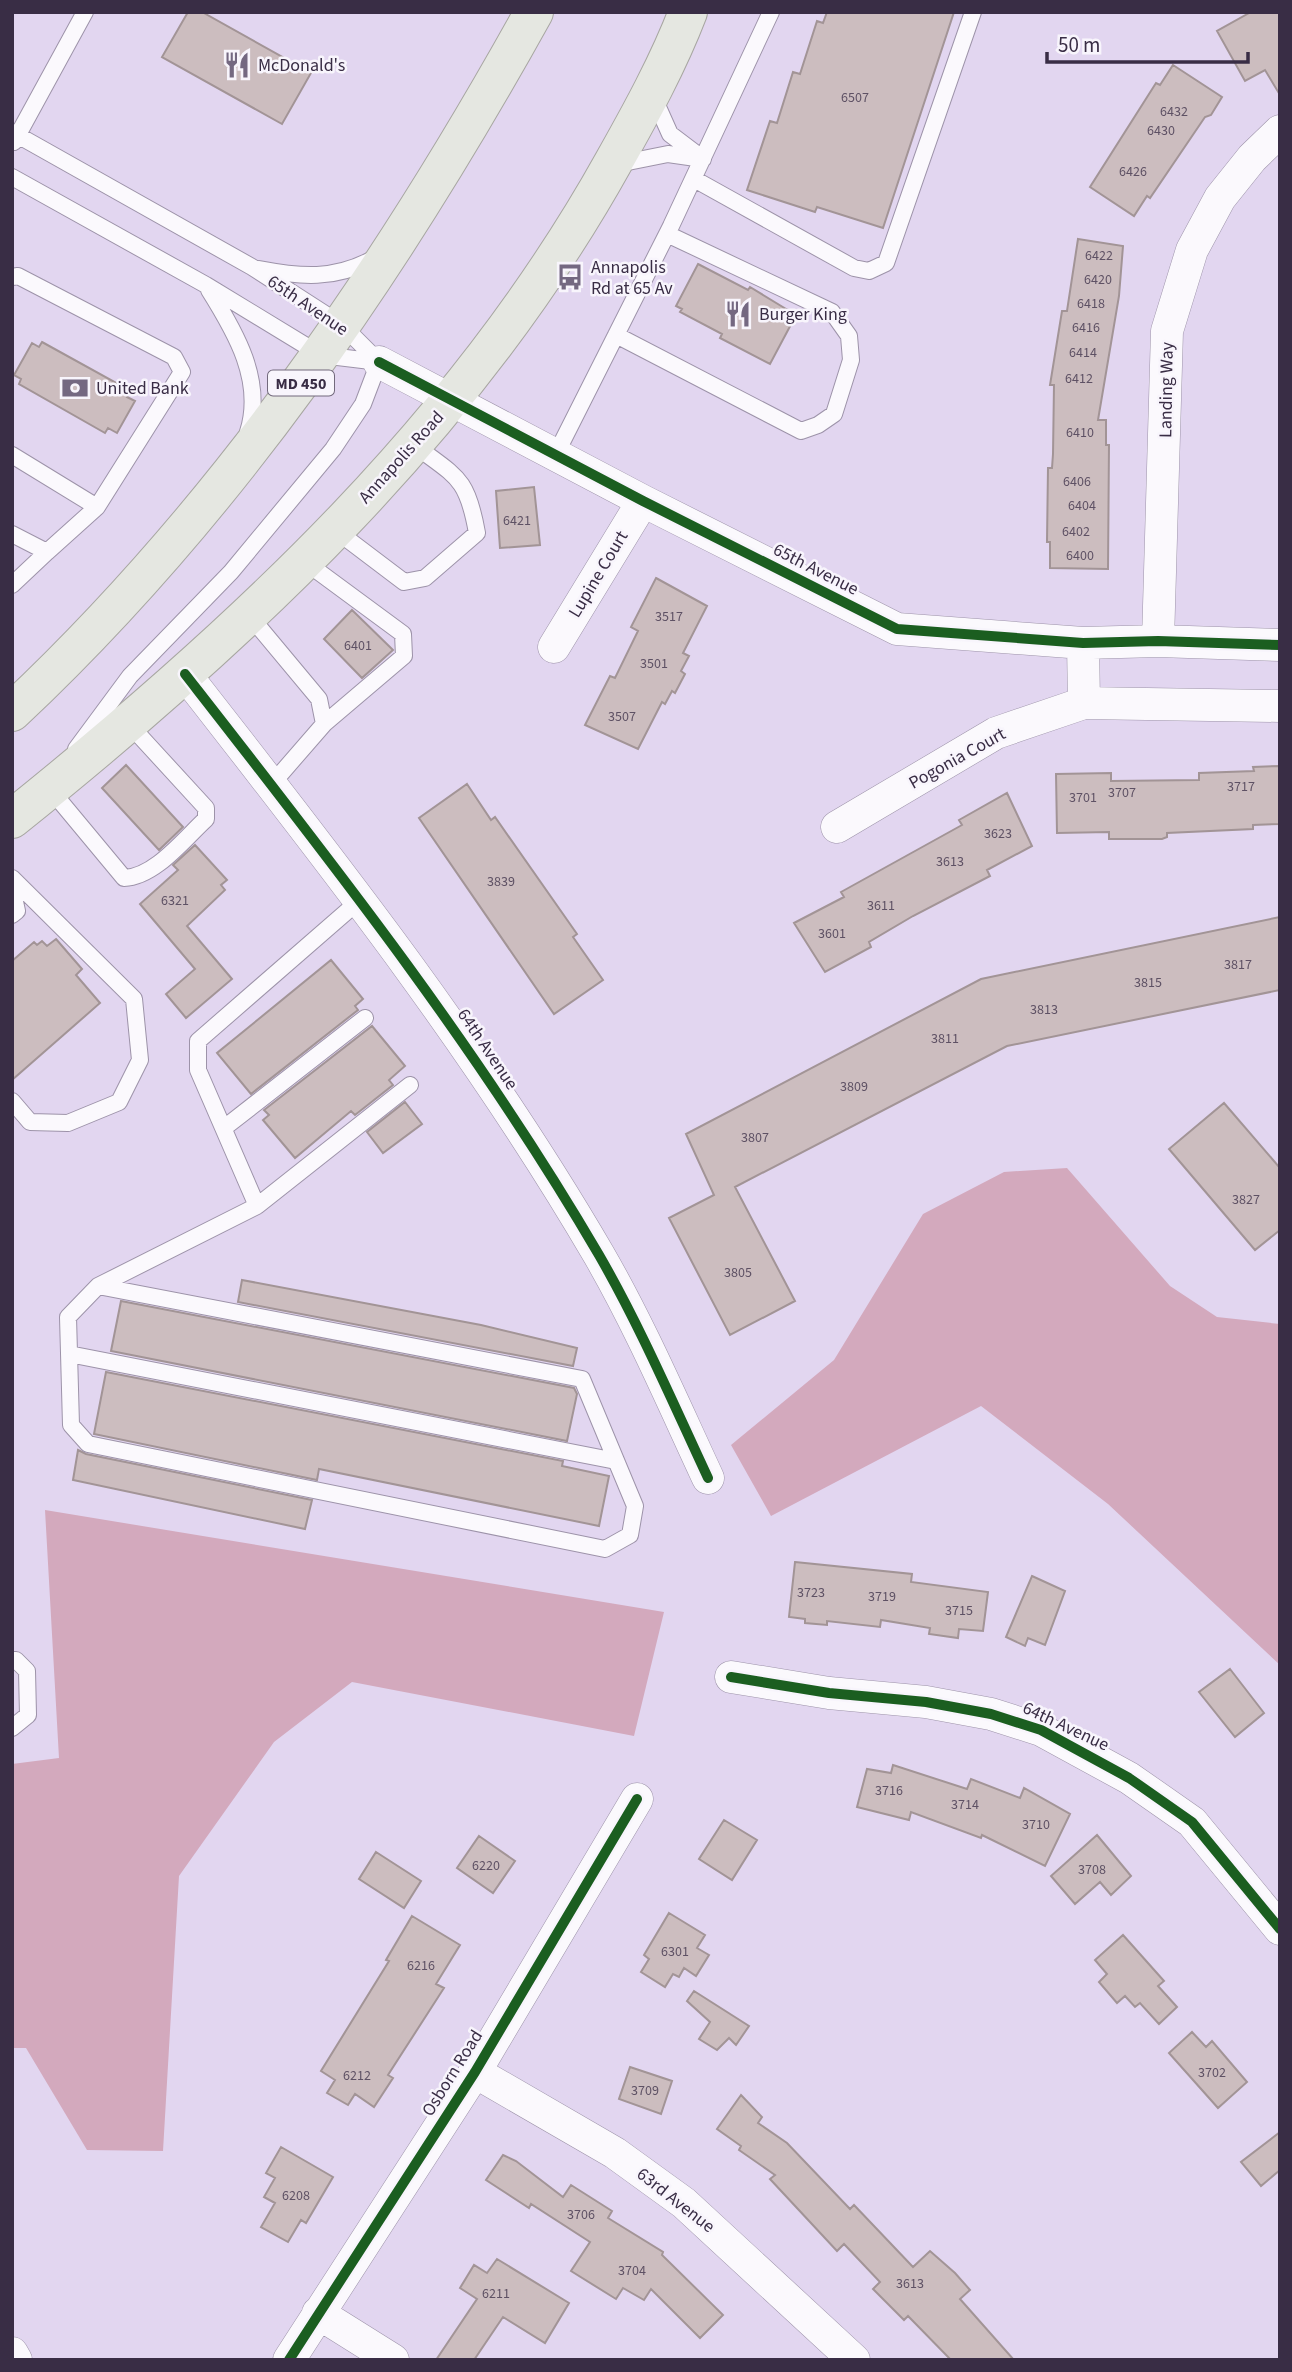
<svg xmlns="http://www.w3.org/2000/svg" width="1292" height="2372" viewBox="0 0 1292 2372" font-family="'Source Sans 3',sans-serif">
<style>
.forest{fill:#d3a9bd}
.building{fill:#ccbdbf;stroke:#a29496;stroke-width:2}
.lines{fill:none;stroke-linecap:round;stroke-linejoin:round}
.service-casing{stroke:#9d93a9;stroke-width:18}
.minor-casing{stroke:#9d93a9;stroke-width:33}
.primary-casing{stroke:#a7a6a1;stroke-width:40}
.service{stroke:#fbf9fd;stroke-width:16}
.minor{stroke:#fbf9fd;stroke-width:32}
.primary{stroke:#e5e7e1;stroke-width:38}
.cycleway-casing{stroke:#f8f5fc;stroke-width:15}
.cycleway{stroke:#1b5e20;stroke-width:10}
.labels{text-anchor:middle;stroke-width:5;stroke-linejoin:round;paint-order:stroke}
.number-label{font-size:14px;fill:#5e5164}
.shield{fill:#f8f5fc;stroke:#72697c;stroke-width:2}
.shield-label{font-size:16px;font-weight:bold;fill:#392d45}
.poi-label{font-size:18px;fill:#392d45;stroke:#f8f5fc;text-anchor:start}
.street-label{font-size:18px;fill:#392d45;stroke:#f8f5fc}
</style>
<rect width="100%" height="100%" fill="#e2d6f0"/>
<path class="forest" d="M 1067,1168 L 1170,1286 L 1217,1317 L 1280,1324 L 1280,1665 L 1108,1504 L 981,1406 L 771,1516 L 731,1445 L 834,1360 L 923,1214 L 1004,1172 Z
M 45,1510 L 664,1612 L 634,1736 L 352,1682 L 274,1742 L 179,1876 L 163,2151 L 87,2150 L 26,2048 L 12,2048 L 12,1764 L 59,1758 Z"/>
<path class="building" d="M 188,12 L 202,12 L 311,73 L 282,124 L 162,57 Z
M 827,12 L 954,12 L 883,228 L 817,207 L 815,212 L 747,190 L 770,121 L 777,123 L 793,72 L 800,74 L 817,21 L 823,23 Z
M 1251,12 L 1280,12 L 1280,95 L 1265,70 L 1245,81 L 1217,31 Z
M 1173,65 L 1222,97 L 1211,115 L 1205,117 L 1150,198 L 1147,196 L 1134,216 L 1090,187 L 1156,83 L 1160,85 Z
M 1078,239 L 1123,246 L 1119,296 L 1098,420 L 1106,420 L 1106,445 L 1109,445 L 1108,569 L 1050,568 L 1050,542 L 1047,542 L 1048,468 L 1052,468 L 1053,454 L 1054,385 L 1050,385 L 1062,311 L 1067,311 Z
M 698,264 L 748,290 L 750,287 L 796,315 L 770,364 L 720,338 L 722,334 L 680,312 L 682,309 L 676,306 Z
M 42,342 L 131,391 L 127,397 L 135,401 L 117,433 L 108,428 L 105,433 L 19,384 L 21,379 L 14,375 L 32,343 L 39,347 Z
M 534,487 L 540,545 L 500,548 L 496,491 Z
M 656,578 L 707,606 L 683,653 L 689,656 L 681,671 L 685,674 L 675,693 L 672,691 L 665,704 L 662,702 L 638,749 L 585,725 L 610,676 L 615,678 L 638,631 L 631,627 Z
M 352,610 L 393,650 L 362,678 L 324,639 Z
M 126,765 L 183,827 L 159,850 L 102,788 Z
M 1280,766 L 1280,824 L 1253,825 L 1253,829 L 1167,833 L 1167,837 L 1162,839 L 1109,839 L 1109,832 L 1057,833 L 1056,774 L 1111,773 L 1111,781 L 1199,780 L 1199,773 L 1254,771 L 1253,767 Z
M 467,784 L 491,820 L 495,817 L 577,934 L 573,937 L 603,980 L 554,1014 L 419,818 Z
M 1007,793 L 1032,846 L 987,870 L 990,876 L 913,916 L 869,942 L 871,947 L 825,972 L 794,923 L 844,897 L 841,892 L 962,825 L 959,820 Z
M 195,845 L 227,880 L 221,885 L 225,890 L 187,926 L 232,979 L 186,1018 L 166,994 L 195,969 L 140,904 L 178,870 L 173,865 Z
M 1280,917 L 1280,990 L 1007,1046 L 735,1187 L 795,1301 L 730,1335 L 669,1218 L 714,1195 L 686,1134 L 981,979 Z
M 56,939 L 82,969 L 76,975 L 100,1003 L 12,1080 L 12,961 L 34,942 L 37,945 L 42,941 L 47,946 Z
M 331,960 L 363,999 L 355,1006 L 358,1010 L 251,1094 L 217,1053 Z
M 372,1026 L 405,1066 L 389,1080 L 393,1085 L 355,1115 L 351,1111 L 295,1158 L 263,1120 L 269,1115 L 264,1110 Z
M 405,1102 L 422,1124 L 383,1153 L 367,1132 Z
M 1224,1103 L 1280,1168 L 1280,1230 L 1255,1250 L 1169,1149 Z
M 242,1280 L 481,1325 L 577,1348 L 573,1366 L 238,1302 Z
M 121,1301 L 574,1388 L 577,1394 L 567,1441 L 111,1351 Z
M 106,1372 L 563,1461 L 562,1466 L 609,1476 L 599,1526 L 319,1469 L 317,1480 L 94,1434 Z
M 78,1450 L 86,1454 L 312,1500 L 305,1529 L 73,1480 Z
M 795,1562 L 912,1574 L 911,1582 L 988,1592 L 983,1631 L 959,1629 L 958,1638 L 929,1634 L 930,1628 L 881,1620 L 880,1627 L 827,1621 L 827,1625 L 805,1623 L 805,1619 L 789,1617 Z
M 1032,1576 L 1065,1591 L 1045,1645 L 1028,1638 L 1025,1646 L 1006,1637 Z
M 1230,1669 L 1264,1713 L 1235,1737 L 1199,1692 Z
M 893,1765 L 967,1789 L 971,1779 L 1020,1798 L 1024,1788 L 1070,1814 L 1045,1866 L 982,1835 L 981,1838 L 911,1812 L 909,1820 L 857,1807 L 867,1769 L 891,1773 Z
M 724,1820 L 757,1840 L 732,1880 L 699,1859 Z
M 1097,1835 L 1131,1876 L 1111,1895 L 1100,1882 L 1075,1904 L 1051,1876 Z
M 479,1836 L 515,1861 L 493,1893 L 457,1868 Z
M 376,1852 L 421,1881 L 404,1908 L 359,1879 Z
M 669,1913 L 705,1935 L 697,1948 L 709,1955 L 696,1976 L 684,1968 L 679,1977 L 673,1974 L 665,1987 L 641,1972 L 649,1959 L 644,1955 Z
M 412,1916 L 460,1945 L 436,1984 L 444,1988 L 388,2075 L 393,2078 L 374,2107 L 355,2094 L 348,2105 L 327,2093 L 335,2080 L 321,2071 L 389,1961 L 386,1960 Z
M 1123,1935 L 1164,1981 L 1158,1986 L 1177,2007 L 1159,2024 L 1140,2003 L 1135,2007 L 1125,1996 L 1117,2003 L 1099,1982 L 1107,1974 L 1095,1960 Z
M 694,1991 L 749,2026 L 736,2045 L 729,2038 L 717,2050 L 699,2039 L 710,2022 L 687,2001 Z
M 1192,2032 L 1206,2047 L 1212,2041 L 1247,2082 L 1218,2108 L 1169,2053 Z
M 630,2067 L 672,2081 L 661,2114 L 619,2099 Z
M 741,2095 L 762,2117 L 758,2123 L 787,2143 L 850,2209 L 854,2205 L 913,2267 L 930,2251 L 955,2273 L 970,2290 L 960,2299 L 1014,2360 L 951,2360 L 908,2316 L 904,2320 L 873,2289 L 880,2282 L 844,2244 L 837,2251 L 770,2179 L 775,2175 L 739,2150 L 741,2146 L 717,2129 Z
M 1280,2132 L 1280,2170 L 1261,2186 L 1241,2162 Z
M 281,2147 L 333,2177 L 306,2223 L 301,2220 L 288,2242 L 261,2227 L 275,2203 L 264,2197 L 275,2178 L 266,2173 Z
M 503,2155 L 516,2161 L 563,2197 L 571,2185 L 612,2211 L 608,2218 L 663,2252 L 662,2255 L 723,2315 L 700,2338 L 651,2289 L 644,2300 L 623,2288 L 616,2299 L 571,2271 L 590,2242 L 531,2204 L 529,2208 L 486,2180 Z
M 497,2259 L 569,2303 L 545,2343 L 503,2317 L 474,2360 L 436,2360 L 477,2299 L 460,2288 L 474,2265 L 487,2273 Z"/>
<g class="lines">
<g class="service-casing">
<path id="service" d="M 12,132 L 252,267 L 342,325 L 379,362
M 14,142 L 85,12
M 618,164 L 668,154 L 703,159 L 670,134 L 653,96
M 12,177 L 206,285 L 321,355 L 379,362
M 694,179 L 854,268 L 869,271 L 886,263 L 973,12
M 259,269 C 301,277 334,280 373,259
M 12,277 L 18,276 L 174,357 L 182,372 L 97,507 L 47,552 L 12,534
M 209,290 C 236,333 264,381 248,432
M 616,335 L 801,431 L 818,425 L 834,414 L 851,360 L 849,336 L 832,312 L 667,234
M 12,455 L 97,507
M 555,456 L 671,226 L 771,12
M 334,529 L 404,582 L 425,578 L 477,533 C 467,476 456,477 413,444
M 304,561 L 403,634 L 404,656 L 324,724
M 12,585 L 47,552
M 249,615 L 319,699 L 324,724 L 271,785
M 76,749 L 130,676 L 231,572 L 333,449 L 363,404 L 379,362
M 50,789 L 124,878 C 155,877 184,839 206,819 L 206,808 L 128,723
M 12,878 L 134,999 L 140,1060 L 119,1102 L 68,1123 L 30,1122 L 12,1101
M 12,888 L 17,911 L 12,915
M 224,1128 L 365,1018
M 257,1206 L 410,1085
M 98,1286 L 582,1379 L 635,1506 L 630,1535 L 605,1549 L 88,1444 L 71,1425 L 68,1317 L 98,1286 L 257,1206 L 198,1070 L 198,1041 L 360,900
M 69,1354 L 616,1461
M 12,1660 L 16,1660 L 27,1671 L 28,1715 L 12,1728"/>
</g>
<g class="minor-casing">
<path id="minor" d="M 379,362 L 643,501 L 897,629 L 1083,643 L 1158,641 L 1280,645
M 1158,641 L 1167,331 L 1192,250 L 1220,198 L 1252,158 L 1280,131
M 1083,643 L 1084,703
M 554,647 L 643,501
M 185,674 C 331,861 479,1049 599,1255 C 640,1326 673,1403 708,1478
M 837,827 L 996,733 L 1084,703 L 1280,706
M 731,1677 L 829,1693 L 926,1702 L 991,1714 L 1041,1730 L 1129,1778 L 1192,1822 L 1280,1929
M 475,2072 L 615,2153 L 684,2203 L 854,2360
M 318,2313 L 393,2360
M 12,2353 L 16,2360
M 289,2360 L 475,2072 L 637,1799"/>
</g>
<g class="primary-casing">
<path id="primary" d="M 12,712 C 226,511 392,268 534,12
M 12,819 C 245,632 468,424 614,161 C 641,113 668,64 688,12"/>
</g>
<use href="#service" class="service"/>
<use href="#minor" class="minor"/>
<use href="#primary" class="primary"/>
<g class="cycleway-casing">
<path id="cycleway" d="M 379,362 L 643,501 L 897,629 L 1083,643 L 1158,641 L 1280,645
M 185,674 C 331,861 479,1049 599,1255 C 640,1326 673,1403 708,1478
M 731,1677 L 829,1693 L 926,1702 L 991,1714 L 1041,1730 L 1129,1778 L 1192,1822 L 1280,1929
M 289,2360 L 475,2072 L 637,1799"/>
</g>
<use href="#cycleway" class="cycleway"/>
</g>
<defs>
<g id="restaurant-bare" transform="scale(2.1)"><path d="M-5-6h1v4h1v-4h1v4h1v-4h1v5L-1.5 .5V6h-2V.5L-5-1ZM5-6V6H3V1.5H1.5Q1.5-4 5-6Z" fill="#746881" stroke="#f8f5fc" stroke-width="2.5" paint-order="stroke"/></g>
<g id="bus-bare" transform="scale(2.1)"><path d="M-5-6H5V4H4V6H2V4H-2V6H-4V4H-5ZM-3.5-4V0h7V-4ZM-3.5 1.2v1.5H-2V1.2ZM2 1.2v1.5H3.5V1.2Z" fill="#746881" stroke="#f8f5fc" stroke-width="2.5" paint-order="stroke"/></g>
<g id="bank-bare" transform="scale(2.1)"><path d="M-6-4H6V4H-6ZM0-2.3a2.3 2.3 0 1 0 0 4.6a2.3 2.3 0 1 0 0-4.6Z" fill="#746881" stroke="#f8f5fc" stroke-width="2.5" paint-order="stroke"/></g>
</defs>
<g fill-rule="evenodd">
<use href="#restaurant-bare" x="237" y="65"/>
<use href="#bus-bare" x="570" y="277"/>
<use href="#restaurant-bare" x="738" y="314"/>
<use href="#bank-bare" x="75" y="388"/>
</g>
<g class="labels">
<g class="number-label">
<text x="855" y="102">6507</text>
<text x="1174" y="116">6432</text>
<text x="1161" y="135">6430</text>
<text x="1133" y="176">6426</text>
<text x="1099" y="260">6422</text>
<text x="1098" y="284">6420</text>
<text x="1091" y="308">6418</text>
<text x="1086" y="332">6416</text>
<text x="1083" y="357">6414</text>
<text x="1079" y="383">6412</text>
<text x="1080" y="437">6410</text>
<text x="1077" y="486">6406</text>
<text x="1082" y="510">6404</text>
<text x="517" y="525">6421</text>
<text x="1076" y="536">6402</text>
<text x="1080" y="560">6400</text>
<text x="669" y="621">3517</text>
<text x="358" y="650">6401</text>
<text x="654" y="668">3501</text>
<text x="622" y="721">3507</text>
<text x="1241" y="791">3717</text>
<text x="1122" y="797">3707</text>
<text x="1083" y="802">3701</text>
<text x="998" y="838">3623</text>
<text x="950" y="866">3613</text>
<text x="501" y="886">3839</text>
<text x="175" y="905">6321</text>
<text x="881" y="910">3611</text>
<text x="832" y="938">3601</text>
<text x="1238" y="969">3817</text>
<text x="1148" y="987">3815</text>
<text x="1044" y="1014">3813</text>
<text x="945" y="1043">3811</text>
<text x="854" y="1091">3809</text>
<text x="755" y="1142">3807</text>
<text x="1246" y="1204">3827</text>
<text x="738" y="1277">3805</text>
<text x="811" y="1597">3723</text>
<text x="882" y="1601">3719</text>
<text x="959" y="1615">3715</text>
<text x="889" y="1795">3716</text>
<text x="965" y="1809">3714</text>
<text x="1036" y="1829">3710</text>
<text x="486" y="1870">6220</text>
<text x="1092" y="1874">3708</text>
<text x="675" y="1956">6301</text>
<text x="421" y="1970">6216</text>
<text x="1212" y="2077">3702</text>
<text x="357" y="2080">6212</text>
<text x="645" y="2095">3709</text>
<text x="296" y="2200">6208</text>
<text x="581" y="2219">3706</text>
<text x="632" y="2275">3704</text>
<text x="910" y="2288">3613</text>
<text x="496" y="2298">6211</text>
</g>
<rect class="shield" x="268" y="370.5" width="66" height="25" rx="5"/>
<g class="shield-label">
<text x="301" y="389">MD 450</text>
</g>
<g class="poi-label">
<text x="258" y="71">McDonald's</text>
<text x="591" y="273">Annapolis<tspan x="591" dy="21">Rd at 65 Av</tspan></text>
<text x="759" y="320">Burger King</text>
<text x="96" y="394">United Bank</text>
</g>
<g class="street-label">
<text transform="translate(308 305) rotate(34)" y="6">65th Avenue</text>
<text transform="translate(1166 390) rotate(-89)" y="6">Landing Way</text>
<text transform="translate(401 457) rotate(-48)" y="6">Annapolis Road</text>
<text transform="translate(816 569) rotate(27)" y="6">65th Avenue</text>
<text transform="translate(598 574) rotate(-59)" y="6">Lupine Court</text>
<text transform="translate(957 758) rotate(-29)" y="6">Pogonia Court</text>
<text transform="translate(488 1049) rotate(56)" y="6">64th Avenue</text>
<text transform="translate(1066 1726) rotate(25)" y="6">64th Avenue</text>
<text transform="translate(452 2073) rotate(-58)" y="6">Osborn Road</text>
<text transform="translate(676 2200) rotate(38)" y="6">63rd Avenue</text>
</g>
</g>
<rect width="1292" height="2372" fill="none" stroke="#392d45" stroke-width="28"/>
<path d="M1047 52v10h201v-10" fill="none" stroke="#392d45" stroke-width="3.5"/>
<text x="1058" y="52" font-size="21" fill="#392d45" stroke="#f8f5fc" stroke-width="5" paint-order="stroke">50 m</text>
</svg>
